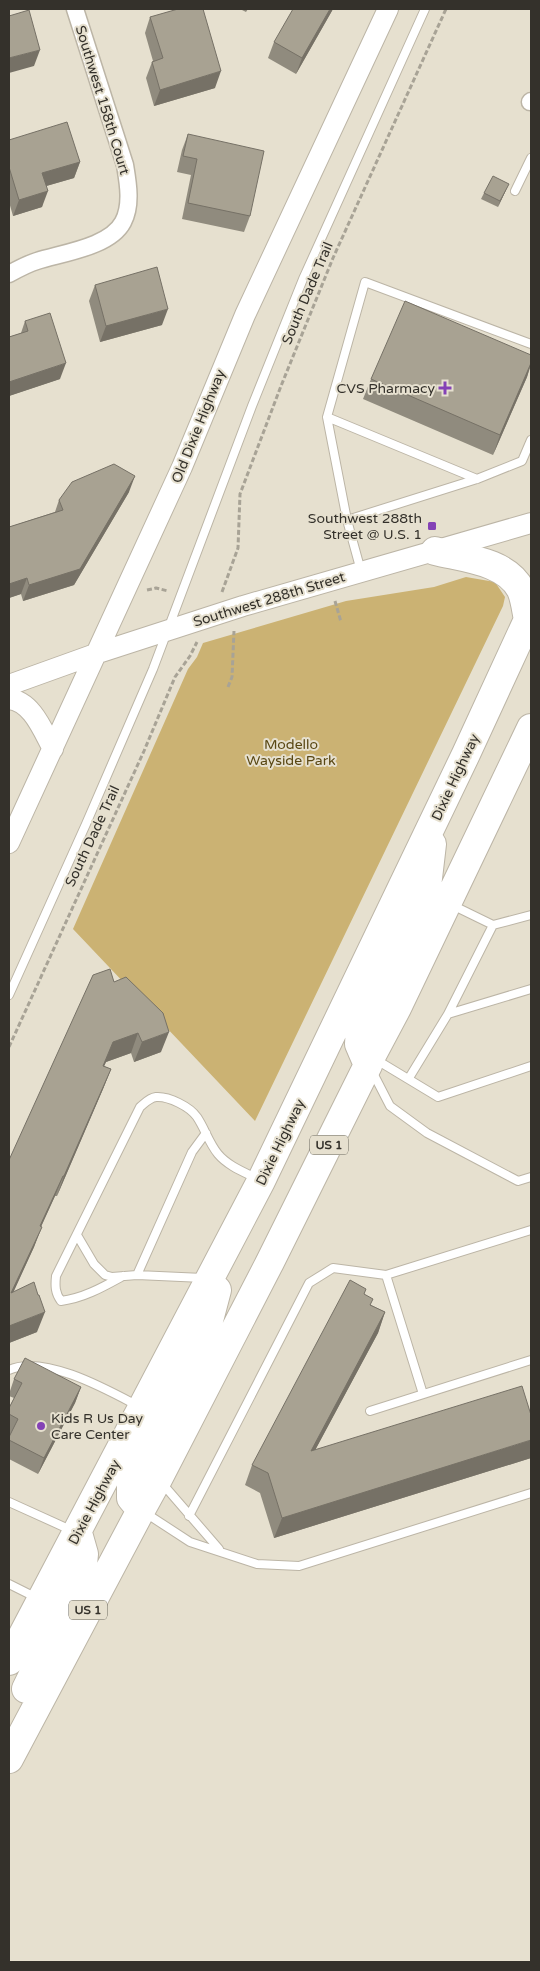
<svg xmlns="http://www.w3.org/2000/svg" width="540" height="1971" viewBox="0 0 540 1971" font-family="'Varela Round',sans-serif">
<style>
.green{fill:#cbb273}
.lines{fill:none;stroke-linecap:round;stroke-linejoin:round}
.service-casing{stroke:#bcb5a6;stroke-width:10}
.minor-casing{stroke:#bcb5a6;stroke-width:19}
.tertiary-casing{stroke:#bcb5a6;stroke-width:22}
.trunk-casing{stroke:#bcb5a6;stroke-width:30}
.path{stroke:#a8a396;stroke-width:3;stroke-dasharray:5 2.5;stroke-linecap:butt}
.service{stroke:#fff;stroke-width:8}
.minor{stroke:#fff;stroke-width:16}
.tertiary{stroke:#fff;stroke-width:20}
.trunk{stroke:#fff;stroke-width:28}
.wall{fill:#908b7e}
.shaded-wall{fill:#767166}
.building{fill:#a8a292;stroke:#767166}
.poi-dot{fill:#8442b6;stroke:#e6e0cf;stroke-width:2}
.labels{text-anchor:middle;stroke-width:4;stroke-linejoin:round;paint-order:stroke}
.shield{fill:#e6e0cf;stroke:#69665c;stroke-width:1}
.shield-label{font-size:12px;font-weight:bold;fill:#34312b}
.street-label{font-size:14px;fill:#34312b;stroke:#e6e0cf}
.poi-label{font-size:14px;fill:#34312b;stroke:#e6e0cf;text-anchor:end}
.park-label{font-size:14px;fill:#594713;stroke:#e6e0cf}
</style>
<rect width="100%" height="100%" fill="#e6e0cf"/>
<path class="green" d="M 466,577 L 495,582 L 505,597 L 503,606 L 255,1121 L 73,929 L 188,669 L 197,657 L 203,643 L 346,601 L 434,587 Z"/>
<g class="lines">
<g class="service-casing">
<path id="service" d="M 515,191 L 531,158
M 327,417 L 477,479
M 347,520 L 477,479 L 522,461 L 531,440
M 361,571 L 347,520 L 327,417 L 365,282 L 531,344
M 452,905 L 493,925
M 531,915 L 493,925 L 448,1014 L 531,989
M 9,995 L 86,824 L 153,669 L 252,406 L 303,279 L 425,9
M 375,1059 L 438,1097 L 531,1066
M 372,1071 L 390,1106 L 427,1133 L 518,1181 L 531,1177
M 409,1078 L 448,1014
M 77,1235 L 94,1264 L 105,1275 L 112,1277 L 137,1275 L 203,1278
M 137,1275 L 192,1152 L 206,1133
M 123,1276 C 103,1287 84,1298 61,1301 C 55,1293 55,1286 56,1276 L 140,1107 C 145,1103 149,1098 156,1097 C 169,1096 190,1107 197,1117 C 205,1129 209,1143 218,1154 C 228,1166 244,1172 258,1179
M 9,1370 C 43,1354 106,1389 138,1406
M 423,1394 L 386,1275 L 531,1230
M 370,1411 L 531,1360
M 161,1482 L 219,1549
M 9,1502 L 73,1531
M 144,1512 L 190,1542 L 257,1564 L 299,1566 L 531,1493
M 189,1516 L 309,1283 L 333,1268 L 386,1275
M 9,1584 L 37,1598"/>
</g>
<g class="minor-casing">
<path id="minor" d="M 530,102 L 531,101
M 9,274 C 18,269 27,264 37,261 C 62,253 110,247 123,222 C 132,205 128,183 125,165 L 75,9"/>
</g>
<g class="tertiary-casing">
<path id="tertiary" d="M 9,685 L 98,653 L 243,606 L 531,523
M 9,699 C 32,701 43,731 53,749
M 9,843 L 182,467 L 245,315 L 388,9"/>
</g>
<g class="trunk-casing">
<path id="trunk" d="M 435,551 C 463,558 507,561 521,590 C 525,599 526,610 528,620
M 368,1065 L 359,1044 L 360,1029 L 425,904 L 432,844
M 141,1510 L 131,1498 L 131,1485 L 207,1328 L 217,1290
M 9,1661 L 261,1181 L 466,754 L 531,613
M 26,1689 L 82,1575 L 84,1554 L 78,1533
M 9,1759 L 141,1510 L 158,1479 L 270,1262 L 368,1065 L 371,1057 L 397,1008 L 531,728"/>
</g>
<path class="path" d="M 147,590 L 156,588 L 168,591
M 222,592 L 238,548 L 240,494 L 281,386 L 333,258 L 446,9
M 335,601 L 341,622
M 228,687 L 232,677 L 234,631
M 9,1047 L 144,751 L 175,677 L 190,656 L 197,642"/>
<use href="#service" class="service"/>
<use href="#minor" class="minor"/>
<use href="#tertiary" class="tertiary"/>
<use href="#trunk" class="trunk"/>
</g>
<path class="wall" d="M 240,9 L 248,9 L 246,12 Z
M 333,9 L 296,74 L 268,58 L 274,42 Z
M 150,17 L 215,88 L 154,106 L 146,78 L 152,62 L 153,61 L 145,33 Z
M 188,134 L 250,216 L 244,232 L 182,219 L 191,175 L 177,172 L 182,150 Z
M 9,140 L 80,162 L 74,178 L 46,186 L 42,207 L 13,216 L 9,202 Z
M 506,190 L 498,207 L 481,199 L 484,193 Z
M 95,285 L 162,325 L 100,342 L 89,301 Z
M 25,321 L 60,379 L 9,396 L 9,337 L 21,333 Z
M 531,355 L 531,365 L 527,377 L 493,455 L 363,399 L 371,379 Z
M 129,492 L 74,585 L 23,601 L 21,594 L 9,598 L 9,527 L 55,512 L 59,500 Z
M 114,982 L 161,1052 L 134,1062 L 131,1053 L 106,1062 L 104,1066 L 111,1069 L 103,1089 L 57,1196 L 55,1196 L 41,1227 L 34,1247 L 13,1292 L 37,1332 L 9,1343 L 9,1160 Z
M 364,1294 L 371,1305 L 385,1312 L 378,1333 L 315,1450 L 531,1458 L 274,1538 L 260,1493 L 245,1485 L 252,1465 Z
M 14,1379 L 81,1387 L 75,1403 L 38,1474 L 9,1459 L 9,1437 L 10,1434 L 9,1434 L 9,1408 L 14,1398 L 9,1396 L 9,1394 Z"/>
<path class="shaded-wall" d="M 330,9 L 333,9 L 296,74 L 302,58 Z
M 40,50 L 34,66 L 9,73 L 9,58 Z
M 221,71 L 215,88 L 154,106 L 160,90 Z
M 80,162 L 74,178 L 36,189 L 42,173 Z
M 509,184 L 506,190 L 498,207 L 500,201 Z
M 48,191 L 42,207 L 13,216 L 19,200 Z
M 168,309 L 162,325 L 100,342 L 106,326 Z
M 66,363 L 60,379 L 9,396 L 9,382 Z
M 531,363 L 527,377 L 493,455 L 500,435 Z
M 135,476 L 129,492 L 74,585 L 23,601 L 29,585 Z
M 27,578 L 21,594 L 9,598 L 9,584 Z
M 169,1032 L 161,1052 L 134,1062 L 142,1042 Z
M 138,1033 L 131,1053 L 106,1062 L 95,1086 L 103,1066 L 113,1042 Z
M 111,1069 L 103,1089 L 57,1196 L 64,1176 Z
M 63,1176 L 55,1196 L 32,1246 L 40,1226 Z
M 42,1227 L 34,1247 L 9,1302 L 11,1293 Z
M 45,1312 L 37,1332 L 9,1343 L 9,1326 Z
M 385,1312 L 378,1333 L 304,1471 L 311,1451 Z
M 81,1387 L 75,1403 L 38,1474 L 44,1458 Z
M 531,1440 L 531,1458 L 274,1538 L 282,1518 Z"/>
<path class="building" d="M 178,9 L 203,9 L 221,71 L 160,90 L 152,62 L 163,58 L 150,17 Z
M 293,9 L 330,9 L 302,58 L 274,42 Z
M 29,10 L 40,50 L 9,58 L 9,16 Z
M 67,122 L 80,162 L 42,173 L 48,191 L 19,200 L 9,167 L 9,140 Z
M 188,134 L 264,151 L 250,216 L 188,203 L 197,159 L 183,156 Z
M 493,176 L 509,184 L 500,201 L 484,193 Z
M 157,267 L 168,309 L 106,326 L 95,285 Z
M 405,301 L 531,355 L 531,363 L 500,435 L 371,379 Z
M 50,313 L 66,363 L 9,382 L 9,337 L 28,331 L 25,321 Z
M 114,464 L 135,476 L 80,569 L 29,585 L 27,578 L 9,584 L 9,527 L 63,510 L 59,500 L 72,482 Z
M 110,969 L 114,982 L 126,977 L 163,1013 L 169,1032 L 142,1042 L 138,1033 L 113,1042 L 103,1066 L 111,1069 L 64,1176 L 63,1176 L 40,1226 L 42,1227 L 11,1293 L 34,1282 L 38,1295 L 39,1295 L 45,1312 L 9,1326 L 9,1160 L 93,975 Z
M 350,1280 L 366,1289 L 364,1294 L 373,1299 L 370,1305 L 385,1312 L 311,1451 L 522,1386 L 531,1415 L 531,1440 L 282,1518 L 268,1473 L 252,1465 Z
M 25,1358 L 81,1387 L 44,1458 L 9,1440 L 9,1437 L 18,1419 L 9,1414 L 9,1408 L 22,1383 L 14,1379 Z"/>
<g class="poi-dot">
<path d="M442.5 380.5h5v5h5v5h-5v5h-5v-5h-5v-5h5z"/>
<rect x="427" y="521" width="10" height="10" rx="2.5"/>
<circle cx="41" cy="1426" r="5"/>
</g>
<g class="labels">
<g class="shield">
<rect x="310" y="1135.5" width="38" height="19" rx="4"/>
<rect x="69" y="1600.5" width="38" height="19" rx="4"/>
</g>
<g class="shield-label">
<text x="329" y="1149">US 1</text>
<text x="88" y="1614">US 1</text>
</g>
<g class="street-label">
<text transform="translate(103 100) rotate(73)" y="5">Southwest 158th Court</text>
<text transform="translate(307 293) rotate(-67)" y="5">South Dade Trail</text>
<text transform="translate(198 426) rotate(-68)" y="5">Old Dixie Highway</text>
<text transform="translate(269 599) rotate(-17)" y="5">Southwest 288th Street</text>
<text transform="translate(455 777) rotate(-65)" y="5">Dixie Highway</text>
<text transform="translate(92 836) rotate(-65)" y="5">South Dade Trail</text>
<text transform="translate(280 1142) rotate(-64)" y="5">Dixie Highway</text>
<text transform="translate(94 1502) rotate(-62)" y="5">Dixie Highway</text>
</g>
<g class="poi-label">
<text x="435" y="393">CVS Pharmacy</text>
<text x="422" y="523">Southwest 288th<tspan x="422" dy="16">Street @ U.S. 1</tspan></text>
<text x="51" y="1423" text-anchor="start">Kids R Us Day<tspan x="51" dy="16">Care Center</tspan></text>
</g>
<g class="park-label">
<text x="291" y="749">Modello<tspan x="291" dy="16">Wayside Park</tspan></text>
</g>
</g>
<rect width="540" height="1971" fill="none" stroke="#34312b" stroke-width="20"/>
</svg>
